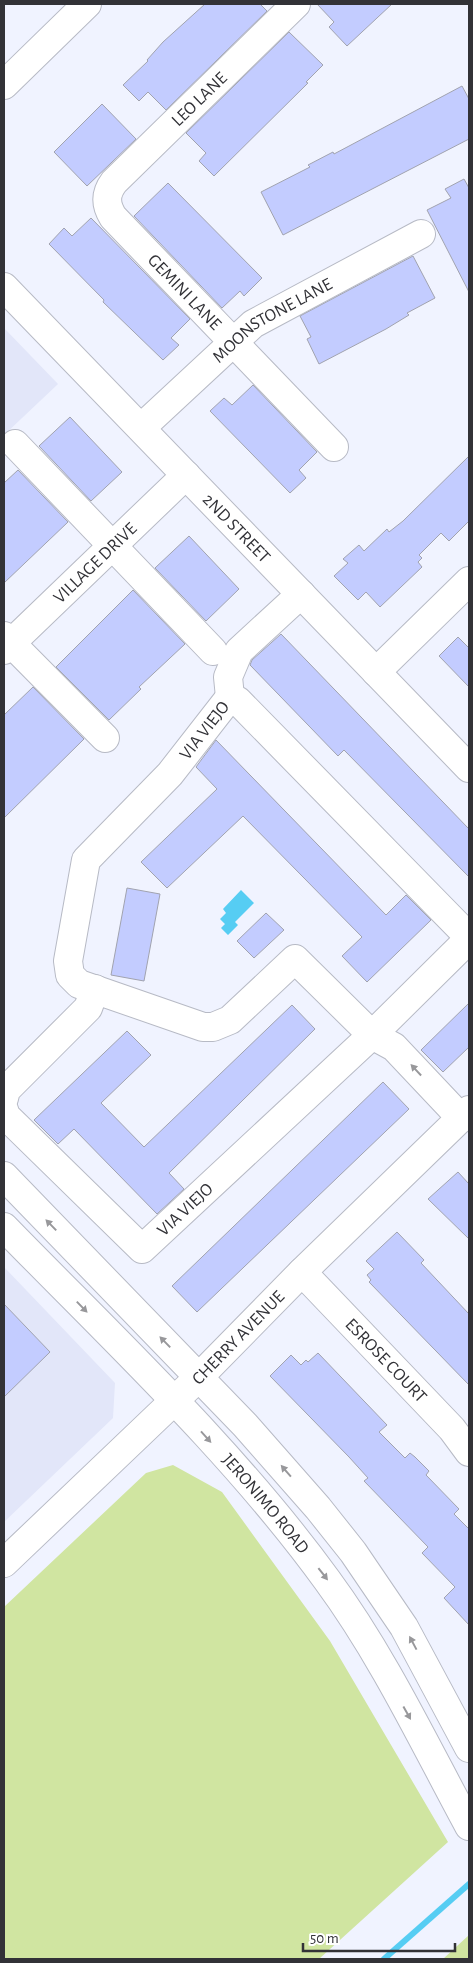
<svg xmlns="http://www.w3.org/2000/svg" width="473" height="1963" viewBox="0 0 473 1963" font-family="'Alegreya Sans',sans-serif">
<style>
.built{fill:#e2e6f9}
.green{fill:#d0e5a1}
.water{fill:#56cdf3}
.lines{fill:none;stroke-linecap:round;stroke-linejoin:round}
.stream{stroke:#56cdf3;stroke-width:6}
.building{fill:#c3ccff;stroke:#a1a3af}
.minor-casing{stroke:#b7bac5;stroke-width:30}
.major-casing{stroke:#b7bac5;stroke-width:30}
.minor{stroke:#fff;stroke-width:28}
.major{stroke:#fff;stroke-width:28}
.oneway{fill:#98989b}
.labels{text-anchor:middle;stroke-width:4;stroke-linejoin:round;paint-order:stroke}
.street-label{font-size:18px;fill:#323237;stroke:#fff}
</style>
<rect width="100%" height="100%" fill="#f0f3ff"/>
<path class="built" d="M 4,328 L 58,384 L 4,435 Z
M 4,1267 L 115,1383 L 113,1418 L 4,1522 Z"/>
<path class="green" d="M 173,1465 L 222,1492 L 330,1641 L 448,1842 L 319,1959 L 4,1959 L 4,1607 L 146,1473 Z
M 469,1935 L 469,1959 L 443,1959 Z"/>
<path class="water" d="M 241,890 L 254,903 L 235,922 L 238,925 L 228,935 L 221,928 L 225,924 L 220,919 L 226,913 L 223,909 Z"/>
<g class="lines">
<path class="stream" d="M 384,1959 L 469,1884"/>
</g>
<path class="building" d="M 205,4 L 260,4 L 267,11 L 166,110 L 148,92 L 139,101 L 123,85 L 148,61 L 147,60 L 163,42 Z
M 317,4 L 392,4 L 347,46 L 329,27 L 334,22 Z
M 289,32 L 323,65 L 306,82 L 308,83 L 214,176 L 199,161 L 206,153 L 186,133 Z
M 462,86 L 469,99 L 469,139 L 283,235 L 261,192 L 310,167 L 308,165 L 333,152 L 334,154 Z
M 102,104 L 136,139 L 87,186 L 54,152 Z
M 464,179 L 469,188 L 469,292 L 427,210 L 451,198 L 445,189 Z
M 168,183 L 262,278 L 244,296 L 240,291 L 222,308 L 134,216 Z
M 91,218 L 190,319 L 171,338 L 179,345 L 163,360 L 103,302 L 104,300 L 49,244 L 64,228 L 72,236 Z
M 413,256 L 435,298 L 407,313 L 409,315 L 386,329 L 319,364 L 307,339 L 311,337 L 300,316 Z
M 253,385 L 317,452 L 299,470 L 306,478 L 290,493 L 210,411 L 224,398 L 232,405 Z
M 70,417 L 122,472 L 91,501 L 39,446 Z
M 469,456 L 469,521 L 449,541 L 441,533 L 419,555 L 422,558 L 418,562 L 422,567 L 380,607 L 366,592 L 358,600 L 334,576 L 348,563 L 343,559 L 359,545 L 364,551 L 387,529 L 389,532 L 403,521 Z
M 18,470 L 68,522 L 4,583 L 4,483 Z
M 189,536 L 239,589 L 206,621 L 155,568 Z
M 133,590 L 185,644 L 139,687 L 141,689 L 109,720 L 56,667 Z
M 281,634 L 469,829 L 469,877 L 344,750 L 338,756 L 250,665 L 252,660 Z
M 458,637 L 469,648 L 469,687 L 439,656 Z
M 33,687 L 84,739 L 4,818 L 4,715 Z
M 216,740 L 386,915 L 406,895 L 431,920 L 367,982 L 342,956 L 362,937 L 243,816 L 167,888 L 141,862 L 217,789 L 196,767 Z
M 127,888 L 160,894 L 144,981 L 111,975 Z
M 266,913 L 284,930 L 254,958 L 237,941 Z
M 469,1003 L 469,1047 L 443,1072 L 421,1050 Z
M 292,1005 L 315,1029 L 169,1173 L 184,1189 L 157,1214 L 74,1129 L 58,1144 L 34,1120 L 127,1031 L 151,1055 L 101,1103 L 144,1147 Z
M 383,1082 L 409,1109 L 197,1312 L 172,1286 Z
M 458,1172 L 469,1184 L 469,1239 L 428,1199 Z
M 397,1232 L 424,1260 L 421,1263 L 469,1314 L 469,1385 L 369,1282 L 371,1280 L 367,1275 L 374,1269 L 366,1261 Z
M 4,1304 L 50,1352 L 4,1397 Z
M 318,1353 L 387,1425 L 379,1432 L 405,1458 L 410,1453 L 415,1457 L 429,1471 L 426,1475 L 459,1509 L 454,1514 L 469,1529 L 469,1625 L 444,1598 L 455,1587 L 422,1553 L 428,1547 L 364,1481 L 368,1478 L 349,1457 L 270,1376 L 291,1355 L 301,1365 L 306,1360 L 308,1362 Z"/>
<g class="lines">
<g class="minor-casing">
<g id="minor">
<path id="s1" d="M 296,4 L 114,182 C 105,194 105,204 113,217 L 334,447"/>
<path id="s2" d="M 4,287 L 469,768"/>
<path id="s3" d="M 141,428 L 253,324 L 421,234"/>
<path d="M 15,444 L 213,651"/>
<path d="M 4,636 L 105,738"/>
<path id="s4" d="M 4,650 L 186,475"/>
<path d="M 376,672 L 469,581"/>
<path d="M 230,697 L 228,677 L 239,651 L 301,594"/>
<path d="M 4,1098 L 6,1090 L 88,1008 L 95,989"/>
<path id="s5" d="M 4,1110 L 6,1116 L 142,1249 L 372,1035 L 469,939"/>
<path id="s6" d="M 461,1118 L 394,1047 L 372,1035 L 295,959 L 230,1020 L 213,1027 L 203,1027 L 79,984 L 70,975 L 68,961 L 86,860 L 170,774 L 230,697 L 238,701 L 469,937"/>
<path id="s7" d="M 302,1272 L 452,1429 L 469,1452"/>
<path id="s8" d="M 4,1563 L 199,1377 L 302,1272 L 469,1110"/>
</g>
</g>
<g class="major-casing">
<g id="major">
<path d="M 4,85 L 87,4"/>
<path d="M 4,1176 L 245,1425 L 318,1508 L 353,1552 L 404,1627 L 469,1748"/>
<path id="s9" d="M 4,1227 C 114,1340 234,1452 327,1580 C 383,1656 424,1743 469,1826"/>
</g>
</g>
<use href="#minor" class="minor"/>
<use href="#major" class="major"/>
</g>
<defs><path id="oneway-solid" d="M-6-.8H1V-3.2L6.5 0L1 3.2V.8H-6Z" transform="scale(1.25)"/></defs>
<g class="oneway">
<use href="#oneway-solid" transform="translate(416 1070) rotate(-133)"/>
<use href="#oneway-solid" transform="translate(51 1225) rotate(-134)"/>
<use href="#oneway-solid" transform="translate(82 1307) rotate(46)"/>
<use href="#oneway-solid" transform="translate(165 1342) rotate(-134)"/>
<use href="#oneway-solid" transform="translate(206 1437) rotate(48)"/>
<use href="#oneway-solid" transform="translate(286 1471) rotate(-131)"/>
<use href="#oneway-solid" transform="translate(323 1574) rotate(52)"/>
<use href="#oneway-solid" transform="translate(413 1643) rotate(-118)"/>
<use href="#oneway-solid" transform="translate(407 1713) rotate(61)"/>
</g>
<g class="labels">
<g class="street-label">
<text transform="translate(199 99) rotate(-44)" y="6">LEO LANE</text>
<text dy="6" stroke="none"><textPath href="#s1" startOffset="396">GEMINI LANE</textPath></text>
<text dy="6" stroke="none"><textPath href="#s3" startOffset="171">MOONSTONE LANE</textPath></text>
<text dy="6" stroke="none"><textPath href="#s2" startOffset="335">2ND STREET</textPath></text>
<text dy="6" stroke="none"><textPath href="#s4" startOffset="126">VILLAGE DRIVE</textPath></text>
<text dy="6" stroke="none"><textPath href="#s6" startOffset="785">VIA VIEJO</textPath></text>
<text dy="6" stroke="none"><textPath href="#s5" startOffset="255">VIA VIEJO</textPath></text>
<text dy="6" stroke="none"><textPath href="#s8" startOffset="325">CHERRY AVENUE</textPath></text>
<text dy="6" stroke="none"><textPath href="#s7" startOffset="122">ESROSE COURT</textPath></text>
<text dy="6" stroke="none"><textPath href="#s9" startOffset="381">JERONIMO ROAD</textPath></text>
</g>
</g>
<rect width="473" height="1963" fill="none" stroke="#323237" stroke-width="10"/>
<path d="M303 1943v8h152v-8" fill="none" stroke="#323237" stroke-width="2.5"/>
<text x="310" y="1943" font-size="15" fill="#323237" stroke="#ffffff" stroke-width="4" paint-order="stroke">50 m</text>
</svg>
